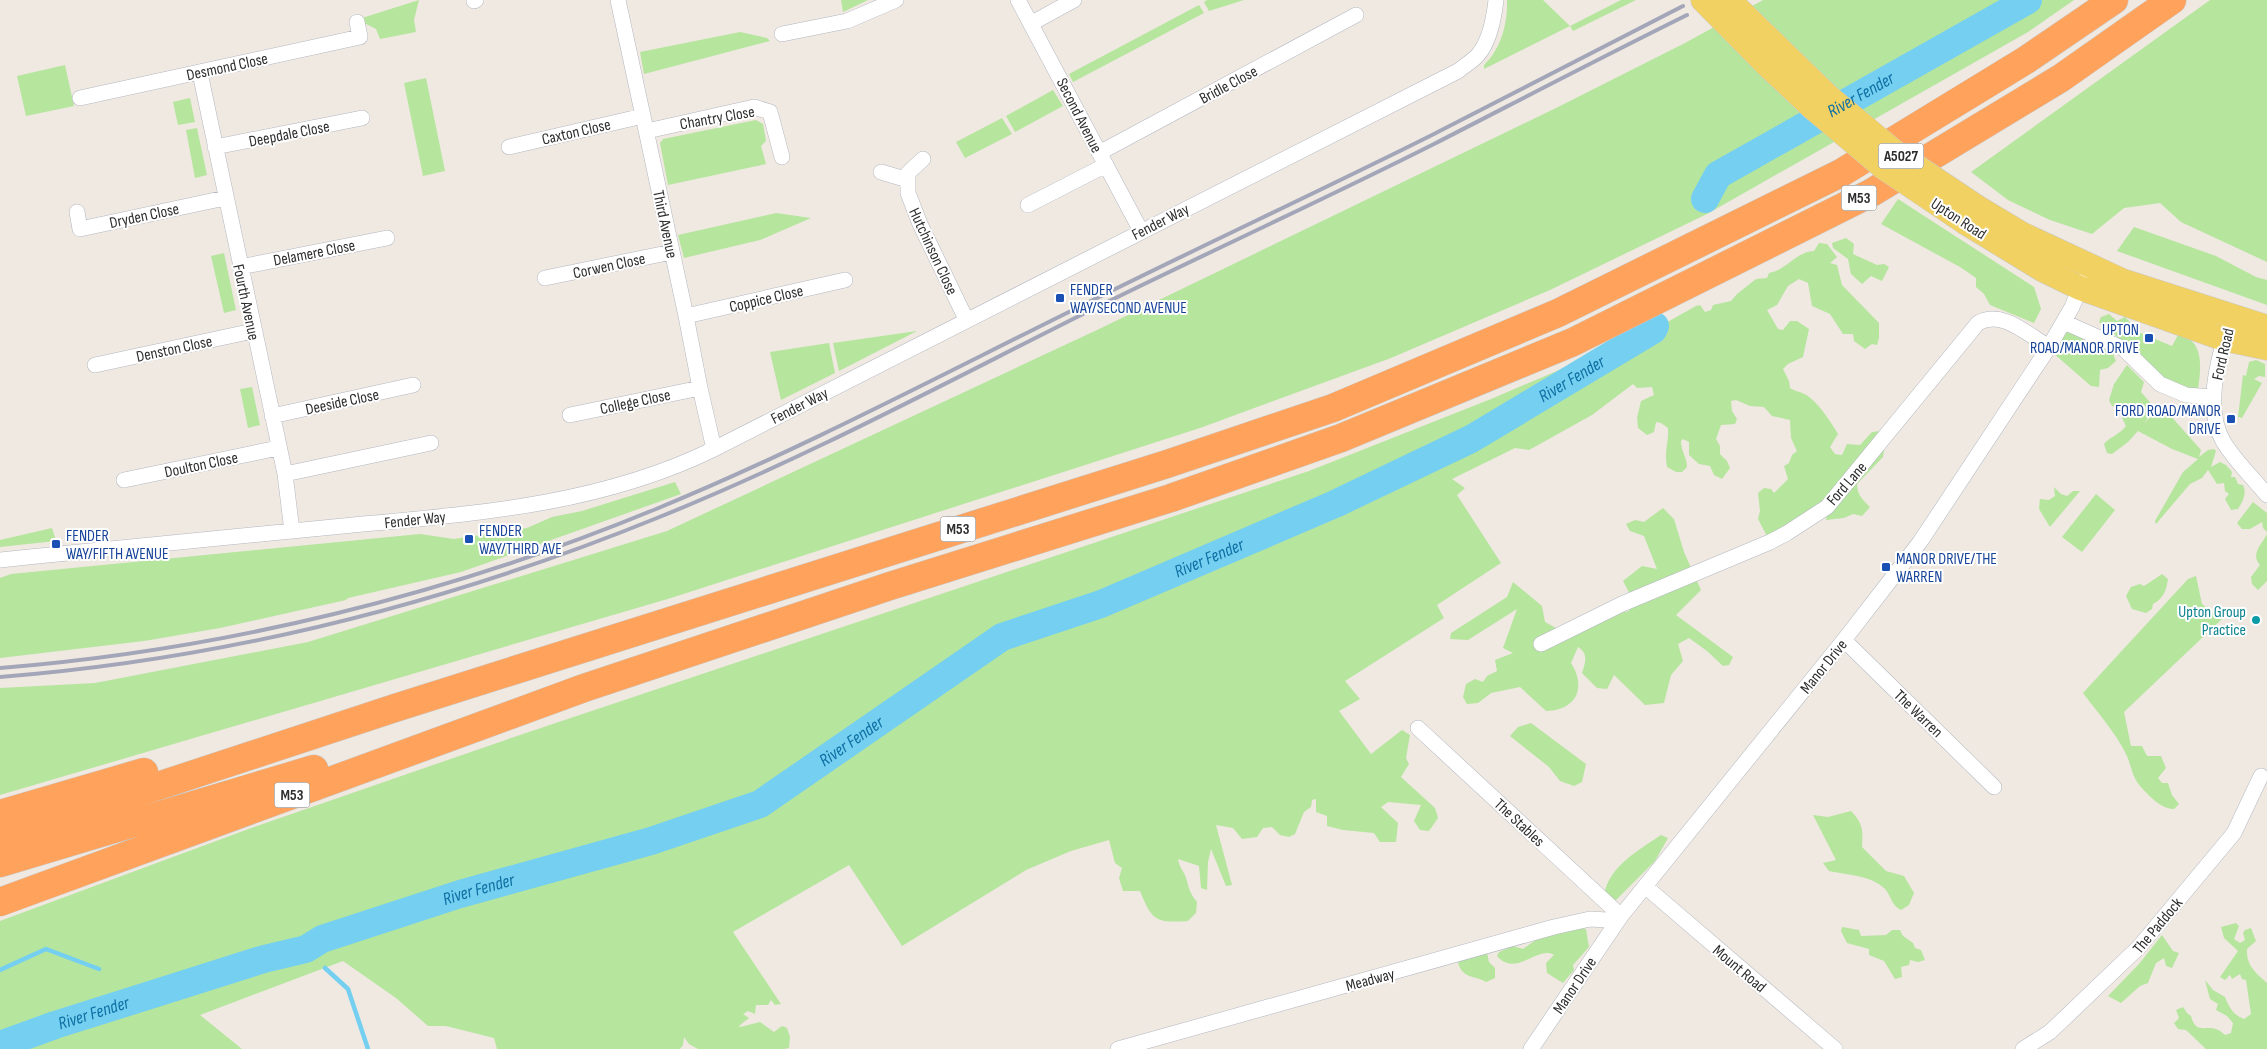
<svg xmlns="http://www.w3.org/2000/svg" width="2267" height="1049" viewBox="0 0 2267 1049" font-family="'Sofia Sans Condensed',sans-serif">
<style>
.green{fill:#b6e59e}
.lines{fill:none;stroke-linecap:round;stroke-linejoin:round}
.stream{stroke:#75cff0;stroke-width:4.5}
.river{stroke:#75cff0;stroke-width:28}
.minor-casing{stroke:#b4b7c1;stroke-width:16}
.primary-casing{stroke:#c9c9c9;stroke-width:25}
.motorway-casing{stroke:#c9c9c9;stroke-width:29}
.minor{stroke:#fff;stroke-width:15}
.primary{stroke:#f2d163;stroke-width:24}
.motorway{stroke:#ffa35c;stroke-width:28}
.rail{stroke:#a3a6b8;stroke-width:4}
.primary-bridge-casing{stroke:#c9c9c9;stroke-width:25;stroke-linecap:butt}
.primary-bridge{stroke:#f2d163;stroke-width:24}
.transit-dot{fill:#1a4fb4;stroke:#fff;stroke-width:2}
.culture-dot{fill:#0f9aa8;stroke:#fff;stroke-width:2}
.labels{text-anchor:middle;stroke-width:4;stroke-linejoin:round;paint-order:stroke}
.shield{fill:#fff;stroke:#6d6d6d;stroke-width:1}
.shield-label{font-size:15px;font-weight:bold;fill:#2e2e2e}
.street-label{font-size:16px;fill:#2e2e2e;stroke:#fff}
.transit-label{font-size:16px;fill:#164399;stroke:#fff;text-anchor:start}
.culture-label{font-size:16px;fill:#0d838f;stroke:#fff;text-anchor:end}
.water-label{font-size:18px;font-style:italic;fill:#0d6fa3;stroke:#fff}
</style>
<rect width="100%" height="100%" fill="#efe9e1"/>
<path class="green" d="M 419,0 L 414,20 L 416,32 L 380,39 L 376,29 L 364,23 L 362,18 Z
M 841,0 L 868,0 L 843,12 Z
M 1207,0 L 1244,0 L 1209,11 L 1204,2 Z
M 1507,0 L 1543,0 L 1570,26 L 1621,0 L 1636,0 L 1573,31 L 1570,26 L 1484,69 L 1484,65 C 1501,49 1508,23 1507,0 Z
M 1763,0 L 2074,0 L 2028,32 L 1707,214 L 1550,290 L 1391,358 L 1200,428 L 671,598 L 0,795 L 0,688 L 95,683 L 308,642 L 667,531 L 1097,330 L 1558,107 L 1685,43 Z
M 2210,0 L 2267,0 L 2267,262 L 2181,222 L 2160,203 L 2124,208 L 2092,234 L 2050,220 L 2008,200 L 1971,172 Z
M 1199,5 L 1204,13 L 1073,82 L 1069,74 Z
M 740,32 L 767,38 L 770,41 L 644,74 L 640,52 Z
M 65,65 L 74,106 L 26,116 L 17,76 Z
M 426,78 L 445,171 L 423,176 L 404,83 Z
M 1053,90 L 1063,106 L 1015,132 L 1006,116 Z
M 190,98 L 195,122 L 178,125 L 173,102 Z
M 1002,118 L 1012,134 L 965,158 L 956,142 Z
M 756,120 L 763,124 L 766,141 L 761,146 L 766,164 L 668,185 L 660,143 L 663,139 Z
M 197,128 L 207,175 L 195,178 L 186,130 Z
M 1898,199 L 2034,287 L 2041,309 L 2034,323 L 1990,305 L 1984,294 L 1976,287 L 1976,278 L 1960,267 L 1881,224 Z
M 776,213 L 811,218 L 760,240 L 684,258 L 678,235 Z
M 2134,227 L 2216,256 L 2256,277 L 2267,280 L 2267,305 L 2117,251 Z
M 1846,238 L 1854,244 L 1853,254 L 1877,265 L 1884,264 L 1889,267 L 1882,281 L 1871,276 L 1862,284 L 1851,274 L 1848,259 L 1833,248 L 1832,243 Z
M 1819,243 L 1827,244 L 1837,257 L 1830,263 L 1837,265 L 1842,285 L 1879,323 L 1879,338 L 1877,345 L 1872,344 L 1865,349 L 1854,341 L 1853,334 L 1843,334 L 1830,314 L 1812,306 L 1808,283 L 1799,279 L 1788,286 L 1777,305 L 1767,310 L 1778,329 L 1783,330 L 1790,321 L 1797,321 L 1809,329 L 1803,357 L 1788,364 L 1783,369 L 1789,381 L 1790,388 C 1796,392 1803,392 1808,396 C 1821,406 1830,421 1838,434 L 1830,447 L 1835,454 L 1842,455 L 1847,444 L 1860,445 L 1872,432 L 1880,431 L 1886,437 L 1883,457 L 1857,484 C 1857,495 1863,500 1870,507 L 1862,516 L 1853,514 L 1844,518 L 1826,520 L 1827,514 L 1770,542 L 1758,519 L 1760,511 L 1758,493 L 1764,488 L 1771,489 L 1774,493 L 1788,479 L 1784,466 L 1789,463 L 1792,455 L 1797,451 L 1791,438 L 1790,420 L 1772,416 L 1764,407 L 1750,406 L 1736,400 L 1731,401 L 1732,411 L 1737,419 L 1735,424 L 1721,425 L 1716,439 L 1720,446 L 1720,454 L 1727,461 L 1730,468 L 1722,479 L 1714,475 L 1710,466 L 1699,464 L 1689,455 L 1689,442 L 1683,439 L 1681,441 C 1681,452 1687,457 1687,467 L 1682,472 L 1676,472 L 1667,467 C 1664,449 1669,443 1668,428 L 1661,423 L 1656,422 L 1654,432 L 1647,435 L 1638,428 L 1637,418 L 1641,401 L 1654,395 L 1652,387 L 1637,388 L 1633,384 L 1592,415 L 1529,450 L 1515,448 L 1452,479 L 1465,488 L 1457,495 L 1501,563 L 1437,605 L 1444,618 L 1345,681 L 1360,699 L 1339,711 L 1371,754 L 1402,730 L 1410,735 L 1406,758 L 1409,764 L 1401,777 L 1435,808 L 1438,818 L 1429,831 L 1420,830 L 1414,821 L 1421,805 L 1388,802 L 1381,807 L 1398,823 L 1396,842 L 1380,842 L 1374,833 L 1343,830 L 1327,826 L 1327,816 L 1316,812 L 1316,799 L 1312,800 L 1311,807 L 1304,812 L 1295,834 L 1289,837 L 1280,835 L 1272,827 L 1263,828 L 1257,837 L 1242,839 L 1233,828 L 1216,825 L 1232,885 L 1226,886 L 1211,849 L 1208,862 L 1207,890 L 1201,888 L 1199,866 L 1178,859 C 1179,866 1182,869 1185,875 C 1189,886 1188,891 1197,902 L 1196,913 L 1188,921 C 1156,923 1152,921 1140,891 L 1123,891 L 1119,878 L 1122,868 L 1115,863 L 1109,840 L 1071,851 L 1026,870 L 902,946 L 849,865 L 733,932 L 781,1004 L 775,1005 L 771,1000 L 768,1005 L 756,1005 L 755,1014 L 748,1011 L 743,1014 L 749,1018 L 739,1026 L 740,1027 L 760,1022 L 774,1032 L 782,1026 L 787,1028 L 790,1037 L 789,1048 L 784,1049 L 698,1049 L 689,1044 L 684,1037 L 683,1045 L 680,1049 L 497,1049 L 494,1038 L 446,1026 L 428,1026 L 396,998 L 343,961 L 200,1015 L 242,1049 L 0,1049 L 0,921 L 257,826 L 514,737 L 1309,471 L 1491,399 L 1653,330 L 1696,306 L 1700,305 L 1705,312 L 1711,310 L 1713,305 L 1731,301 L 1737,294 L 1756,279 L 1767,278 L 1769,273 C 1787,270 1795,252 1814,251 Z
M 224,253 L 236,310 L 224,313 L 211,256 Z
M 2109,314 L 2117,321 L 2125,317 L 2131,323 L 2131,329 L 2172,346 L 2178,335 C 2205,339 2201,369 2198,389 L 2189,390 L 2162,377 L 2141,356 L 2099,322 L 2101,317 Z
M 2074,329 L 2081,333 L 2084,342 L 2095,343 L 2113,354 L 2116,361 L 2108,368 L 2100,370 L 2099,387 L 2091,386 L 2053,353 L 2066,333 Z
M 917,331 L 839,371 L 833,343 Z
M 829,343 L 835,373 L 781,400 L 770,352 Z
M 2256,360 L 2265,364 L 2265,377 L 2259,376 L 2254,379 L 2262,383 L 2242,418 L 2238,417 L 2243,375 L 2246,376 L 2249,362 Z
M 2127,365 L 2144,382 L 2141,392 L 2154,407 L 2149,410 L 2150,415 L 2144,424 L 2161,405 L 2201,450 L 2199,457 L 2208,450 L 2214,449 L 2216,451 L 2211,467 L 2220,462 L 2226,465 L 2232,472 L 2231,477 L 2235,477 L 2238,484 L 2243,485 C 2247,494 2243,501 2238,509 L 2231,510 L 2225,499 L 2229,494 L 2225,491 L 2224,483 L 2217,484 L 2208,470 L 2202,478 L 2190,484 L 2156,524 L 2155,521 L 2183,472 L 2198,459 L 2172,449 L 2138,431 L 2128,442 L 2112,454 L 2107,453 L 2104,444 C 2111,436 2119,435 2126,426 L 2122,418 L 2122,409 L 2112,406 L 2109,400 L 2114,384 Z
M 252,387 L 260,425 L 248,428 L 240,389 Z
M 675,482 L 681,494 L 461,572 L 348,598 L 346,600 L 220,628 L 144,641 L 0,658 L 0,578 L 11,574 L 420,534 L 454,539 L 527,528 L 552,517 L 582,511 Z
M 2054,487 L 2061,494 L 2067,496 L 2073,491 L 2080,491 L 2050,527 L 2039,509 L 2040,499 L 2049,500 L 2055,496 Z
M 2096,494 L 2115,510 L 2082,552 L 2062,537 Z
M 2253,502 L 2267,513 L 2267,532 L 2263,528 L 2262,522 L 2250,529 L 2242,529 L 2237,523 Z
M 1663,508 L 1674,519 L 1684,552 L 1701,590 L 1676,615 L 1733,657 L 1729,665 L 1723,666 L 1707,651 L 1689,638 L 1678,644 L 1683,661 L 1671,675 L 1664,703 L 1645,705 L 1614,675 L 1607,689 L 1597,688 L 1582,673 C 1585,663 1589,654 1578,647 L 1571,663 C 1587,688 1576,710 1546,711 L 1520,687 L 1491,693 L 1478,703 L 1467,704 L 1463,697 L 1466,684 L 1475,679 L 1483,682 L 1487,676 L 1497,671 L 1495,660 L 1513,653 L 1503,648 L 1517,609 L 1468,640 L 1450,639 L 1451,633 L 1507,597 L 1513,582 L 1542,606 L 1545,622 L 1556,628 L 1629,611 L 1631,596 L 1623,581 L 1642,566 L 1657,569 L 1644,536 L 1630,531 L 1626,524 L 1635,520 L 1644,522 Z
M 52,528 L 56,541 L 0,547 L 0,540 Z
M 2267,534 L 2267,581 L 2258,590 L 2252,584 L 2251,577 L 2260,565 C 2250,554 2262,544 2267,534 Z
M 2162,574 L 2168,579 C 2166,591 2164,598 2153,604 L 2152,609 L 2146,613 L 2132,609 L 2126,596 L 2131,587 L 2140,584 L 2144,586 Z
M 2196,576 L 2202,604 L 2222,619 L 2124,712 L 2131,746 L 2142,746 L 2147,756 L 2161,756 L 2166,768 L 2158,778 L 2162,783 L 2168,783 L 2172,795 L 2179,804 L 2174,809 C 2162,810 2147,794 2140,786 C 2132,777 2131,764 2126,754 C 2116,733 2097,712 2083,693 L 2188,579 Z
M 1531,723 L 1586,764 L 1582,782 L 1574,786 L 1560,781 L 1549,767 L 1510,736 L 1518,727 Z
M 1851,811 C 1863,824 1863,829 1862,847 L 1886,871 L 1904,876 L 1914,893 L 1909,905 L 1901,910 C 1891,905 1892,897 1885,889 C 1871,875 1847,875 1829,871 L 1823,863 L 1836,860 L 1813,815 L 1828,817 Z
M 1661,835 L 1668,838 L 1655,861 L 1613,903 L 1604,895 C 1609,866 1639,850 1661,835 Z
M 2236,923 L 2239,926 L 2234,939 L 2240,943 L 2245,940 L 2243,933 L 2245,930 L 2251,928 L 2256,941 L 2247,949 C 2246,966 2256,973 2267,983 L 2267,1049 L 2206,1049 L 2186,1030 L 2178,1029 L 2174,1023 L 2179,1018 L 2176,1010 L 2183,1007 L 2187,1013 L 2191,1016 C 2197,1039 2209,1019 2225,1035 L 2231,1033 L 2233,1023 L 2227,1016 L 2216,1010 L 2218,1004 L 2210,999 L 2205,980 L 2213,990 L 2225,997 C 2229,1007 2233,1015 2244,1019 L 2251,1014 L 2246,980 L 2242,979 L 2240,974 L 2232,979 L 2230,975 L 2225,980 L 2220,977 L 2238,951 L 2224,938 L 2221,927 Z
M 1580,927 L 1586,929 L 1589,947 L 1573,965 L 1574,970 L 1563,983 L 1547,973 L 1546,963 L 1554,955 C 1538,945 1516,978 1497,956 L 1499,952 L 1513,946 L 1523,949 L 1537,939 Z
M 1842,927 L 1859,930 L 1861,936 L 1886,935 L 1892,930 L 1900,930 L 1903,936 L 1913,943 L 1915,948 L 1921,950 L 1925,960 L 1918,962 L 1910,960 L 1909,965 L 1901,967 L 1902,977 L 1895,979 L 1884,961 L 1869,955 L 1869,949 L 1847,943 L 1841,931 Z
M 2162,935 L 2173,951 L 2179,953 L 2172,968 L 2166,966 L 2164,958 L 2156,963 L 2148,983 L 2140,986 L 2121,1003 L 2108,996 L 2139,964 Z
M 1487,953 L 1489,962 L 1495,968 L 1495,978 L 1486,982 C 1474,975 1463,979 1458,963 L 1460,961 Z"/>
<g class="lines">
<path class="stream" d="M 306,949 L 312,958
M 325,968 L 348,989 L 368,1049
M 0,970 L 46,949 L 99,969"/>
<g class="river">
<path id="s1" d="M 1705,199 L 1718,175 L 2028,0"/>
<path id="s2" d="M 0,1045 L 55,1025 L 264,959 L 306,949 L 322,939 L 460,894 L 651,841 L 760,804 L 1002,637 L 1101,604 L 1335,504 L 1471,439 L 1653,330 L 1655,326"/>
</g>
<g class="minor-casing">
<path id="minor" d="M 618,0 L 686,316 L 700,388 L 714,449
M 1018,0 L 1141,231
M 474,1 L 476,0
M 1032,23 L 1074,0
M 782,34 L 847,21 L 896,0
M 200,73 L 285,474 L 292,531
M 80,98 L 360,37 L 357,22
M 647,131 L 754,107 L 770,112 L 782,157
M 215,147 L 362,118
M 509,147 L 643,116
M 1099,153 L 1356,15
M 923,159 L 908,173 L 908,193 L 920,224 L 966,319
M 881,172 L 908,180
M 1028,205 L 1106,165
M 77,212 L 80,229 L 225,198
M 240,267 L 387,238
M 545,278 L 672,252
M 686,316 L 845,280
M 2064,322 L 2124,349 L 2160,384 L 2186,395 L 2213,397
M 2227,331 C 2217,363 2205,410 2223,441 C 2234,460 2253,478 2267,495
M 95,365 L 253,331
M 570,415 L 700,388
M 272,416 L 413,385
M 285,474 L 431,443
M 124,480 L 278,448
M 0,560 C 114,548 228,537 343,526 C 470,514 598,506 714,449 L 1458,71 C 1464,66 1471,62 1477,56 C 1490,42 1494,18 1496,0
M 1844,640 L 1994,787
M 1541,644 L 1622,604 L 1770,542 L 1787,533 L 1827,507 L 1978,323 C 2002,309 2028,335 2049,347
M 1646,887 L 1835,1049
M 1118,1049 L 1554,927 L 1590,919 L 1607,920 L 1621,916 L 1418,728
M 1531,1049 L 1621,916 L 1844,640 L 1920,542 L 2049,347 L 2072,307 L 2083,281
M 2023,1049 L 2050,1032 L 2139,947 L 2234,833 L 2261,776"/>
</g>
<g class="primary-casing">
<path id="primary" d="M 1703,0 L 1768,66 L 1813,108
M 1729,0 L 1830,98
M 1977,207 L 2022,234 L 2123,281 L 2267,327
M 1966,223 L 2043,270 L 2080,288 L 2224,339 L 2267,348"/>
</g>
<g class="motorway-casing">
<path id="motorway" d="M 0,814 L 144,772
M 0,838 L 395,708 L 1167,464 L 1333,408 L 1558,313 L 1841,173 L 2026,60 L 2114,0
M 0,863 L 314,769
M 0,902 L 584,688 L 890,586 L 1171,498 L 1341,438 L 1573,342 L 1871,193 L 2061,78 L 2172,0"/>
</g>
<use href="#minor" class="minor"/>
<use href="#primary" class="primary"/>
<use href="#motorway" class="motorway"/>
<path class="rail" d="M 0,668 C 224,650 448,595 656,509 C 802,449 943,374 1085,304 C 1199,247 1316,193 1430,136 C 1514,93 1598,49 1683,6
M 0,677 C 225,659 448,603 657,518 C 804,459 945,383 1087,312 C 1202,255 1319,202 1434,144 C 1518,101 1602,57 1687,15"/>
<g class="primary-bridge-casing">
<path id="primary-bridge" d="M 1830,98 L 1896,153 L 1977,207
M 1813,108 L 1883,167 L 1966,223"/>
</g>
<use href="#primary-bridge" class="primary-bridge"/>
</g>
<g class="transit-dot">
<rect x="1055" y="293" width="10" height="10" rx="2.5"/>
<rect x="2144" y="333" width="10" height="10" rx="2.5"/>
<rect x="2226" y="414" width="10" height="10" rx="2.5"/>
<rect x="464" y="534" width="10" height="10" rx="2.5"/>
<rect x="51" y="539" width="10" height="10" rx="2.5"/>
<rect x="1881" y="562" width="10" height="10" rx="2.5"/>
</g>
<circle class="culture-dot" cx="2256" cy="620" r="5"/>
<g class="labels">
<g class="shield">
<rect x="1878.5" y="143.5" width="45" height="25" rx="4"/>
<rect x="1841.5" y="185.5" width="35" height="25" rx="4"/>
<rect x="940.5" y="516.5" width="35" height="25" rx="4"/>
<rect x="274.5" y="782.5" width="35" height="25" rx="4"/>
</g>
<g class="shield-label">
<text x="1901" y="161">A5027</text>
<text x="1859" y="203">M53</text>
<text x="958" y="534">M53</text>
<text x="292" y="800">M53</text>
</g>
<g class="street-label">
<text transform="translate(227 66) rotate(-12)" y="6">Desmond Close</text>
<text transform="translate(1228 84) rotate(-28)" y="6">Bridle Close</text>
<text transform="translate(1080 115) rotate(63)" y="6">Second Avenue</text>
<text transform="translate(717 117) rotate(-10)" y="6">Chantry Close</text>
<text transform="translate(576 131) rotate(-13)" y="6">Caxton Close</text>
<text transform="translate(289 133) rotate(-11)" y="6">Deepdale Close</text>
<text transform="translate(144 215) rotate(-12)" y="6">Dryden Close</text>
<text transform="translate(1959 218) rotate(33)" y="6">Upton Road</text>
<text transform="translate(1160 221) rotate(-27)" y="6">Fender Way</text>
<text transform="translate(666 224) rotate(78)" y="6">Third Avenue</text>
<text transform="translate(934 251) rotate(65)" y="6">Hutchinson Close</text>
<text transform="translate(314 252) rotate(-11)" y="6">Delamere Close</text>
<text transform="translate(609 265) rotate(-12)" y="6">Corwen Close</text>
<text transform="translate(766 298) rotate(-13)" y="6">Coppice Close</text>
<text transform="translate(247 302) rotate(78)" y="6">Fourth Avenue</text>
<text transform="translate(174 348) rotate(-12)" y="6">Denston Close</text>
<text transform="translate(2222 354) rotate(-77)" y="6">Ford Road</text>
<text transform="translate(342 401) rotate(-12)" y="6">Deeside Close</text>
<text transform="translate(635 401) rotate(-12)" y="6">College Close</text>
<text transform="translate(799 405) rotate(-27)" y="6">Fender Way</text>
<text transform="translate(201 464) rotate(-12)" y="6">Doulton Close</text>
<text transform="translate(1846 483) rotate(-49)" y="6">Ford Lane</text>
<text transform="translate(415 519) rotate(-6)" y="6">Fender Way</text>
<text transform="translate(1823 666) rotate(-51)" y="6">Manor Drive</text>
<text transform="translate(1919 713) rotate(44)" y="6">The Warren</text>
<text transform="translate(1520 822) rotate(43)" y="6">The Stables</text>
<text transform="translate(2157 925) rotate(-50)" y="6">The Paddock</text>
<text transform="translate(1740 968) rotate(40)" y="6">Mount Road</text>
<text transform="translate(1370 979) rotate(-15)" y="6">Meadway</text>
<text transform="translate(1574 985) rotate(-56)" y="6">Manor Drive</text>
</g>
<g class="transit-label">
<text x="1070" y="295">FENDER<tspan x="1070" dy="18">WAY/SECOND AVENUE</tspan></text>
<text x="2139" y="335" text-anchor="end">UPTON<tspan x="2139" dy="18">ROAD/MANOR DRIVE</tspan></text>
<text x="2221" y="416" text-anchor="end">FORD ROAD/MANOR<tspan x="2221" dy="18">DRIVE</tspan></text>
<text x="479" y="536">FENDER<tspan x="479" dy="18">WAY/THIRD AVE</tspan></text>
<text x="66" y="541">FENDER<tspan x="66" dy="18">WAY/FIFTH AVENUE</tspan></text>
<text x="1896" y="564">MANOR DRIVE/THE<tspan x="1896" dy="18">WARREN</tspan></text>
</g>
<g class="culture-label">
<text x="2246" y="617">Upton Group<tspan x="2246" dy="18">Practice</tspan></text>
</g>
<g class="water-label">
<text dy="6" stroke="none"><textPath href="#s1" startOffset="191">River Fender</textPath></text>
<text dy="6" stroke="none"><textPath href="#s2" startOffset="1719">River Fender</textPath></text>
<text dy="6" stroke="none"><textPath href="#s2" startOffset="1314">River Fender</textPath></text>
<text dy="6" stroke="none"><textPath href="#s2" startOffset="909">River Fender</textPath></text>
<text dy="6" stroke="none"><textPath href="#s2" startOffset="504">River Fender</textPath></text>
<text dy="6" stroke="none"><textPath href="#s2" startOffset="99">River Fender</textPath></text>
</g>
</g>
</svg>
